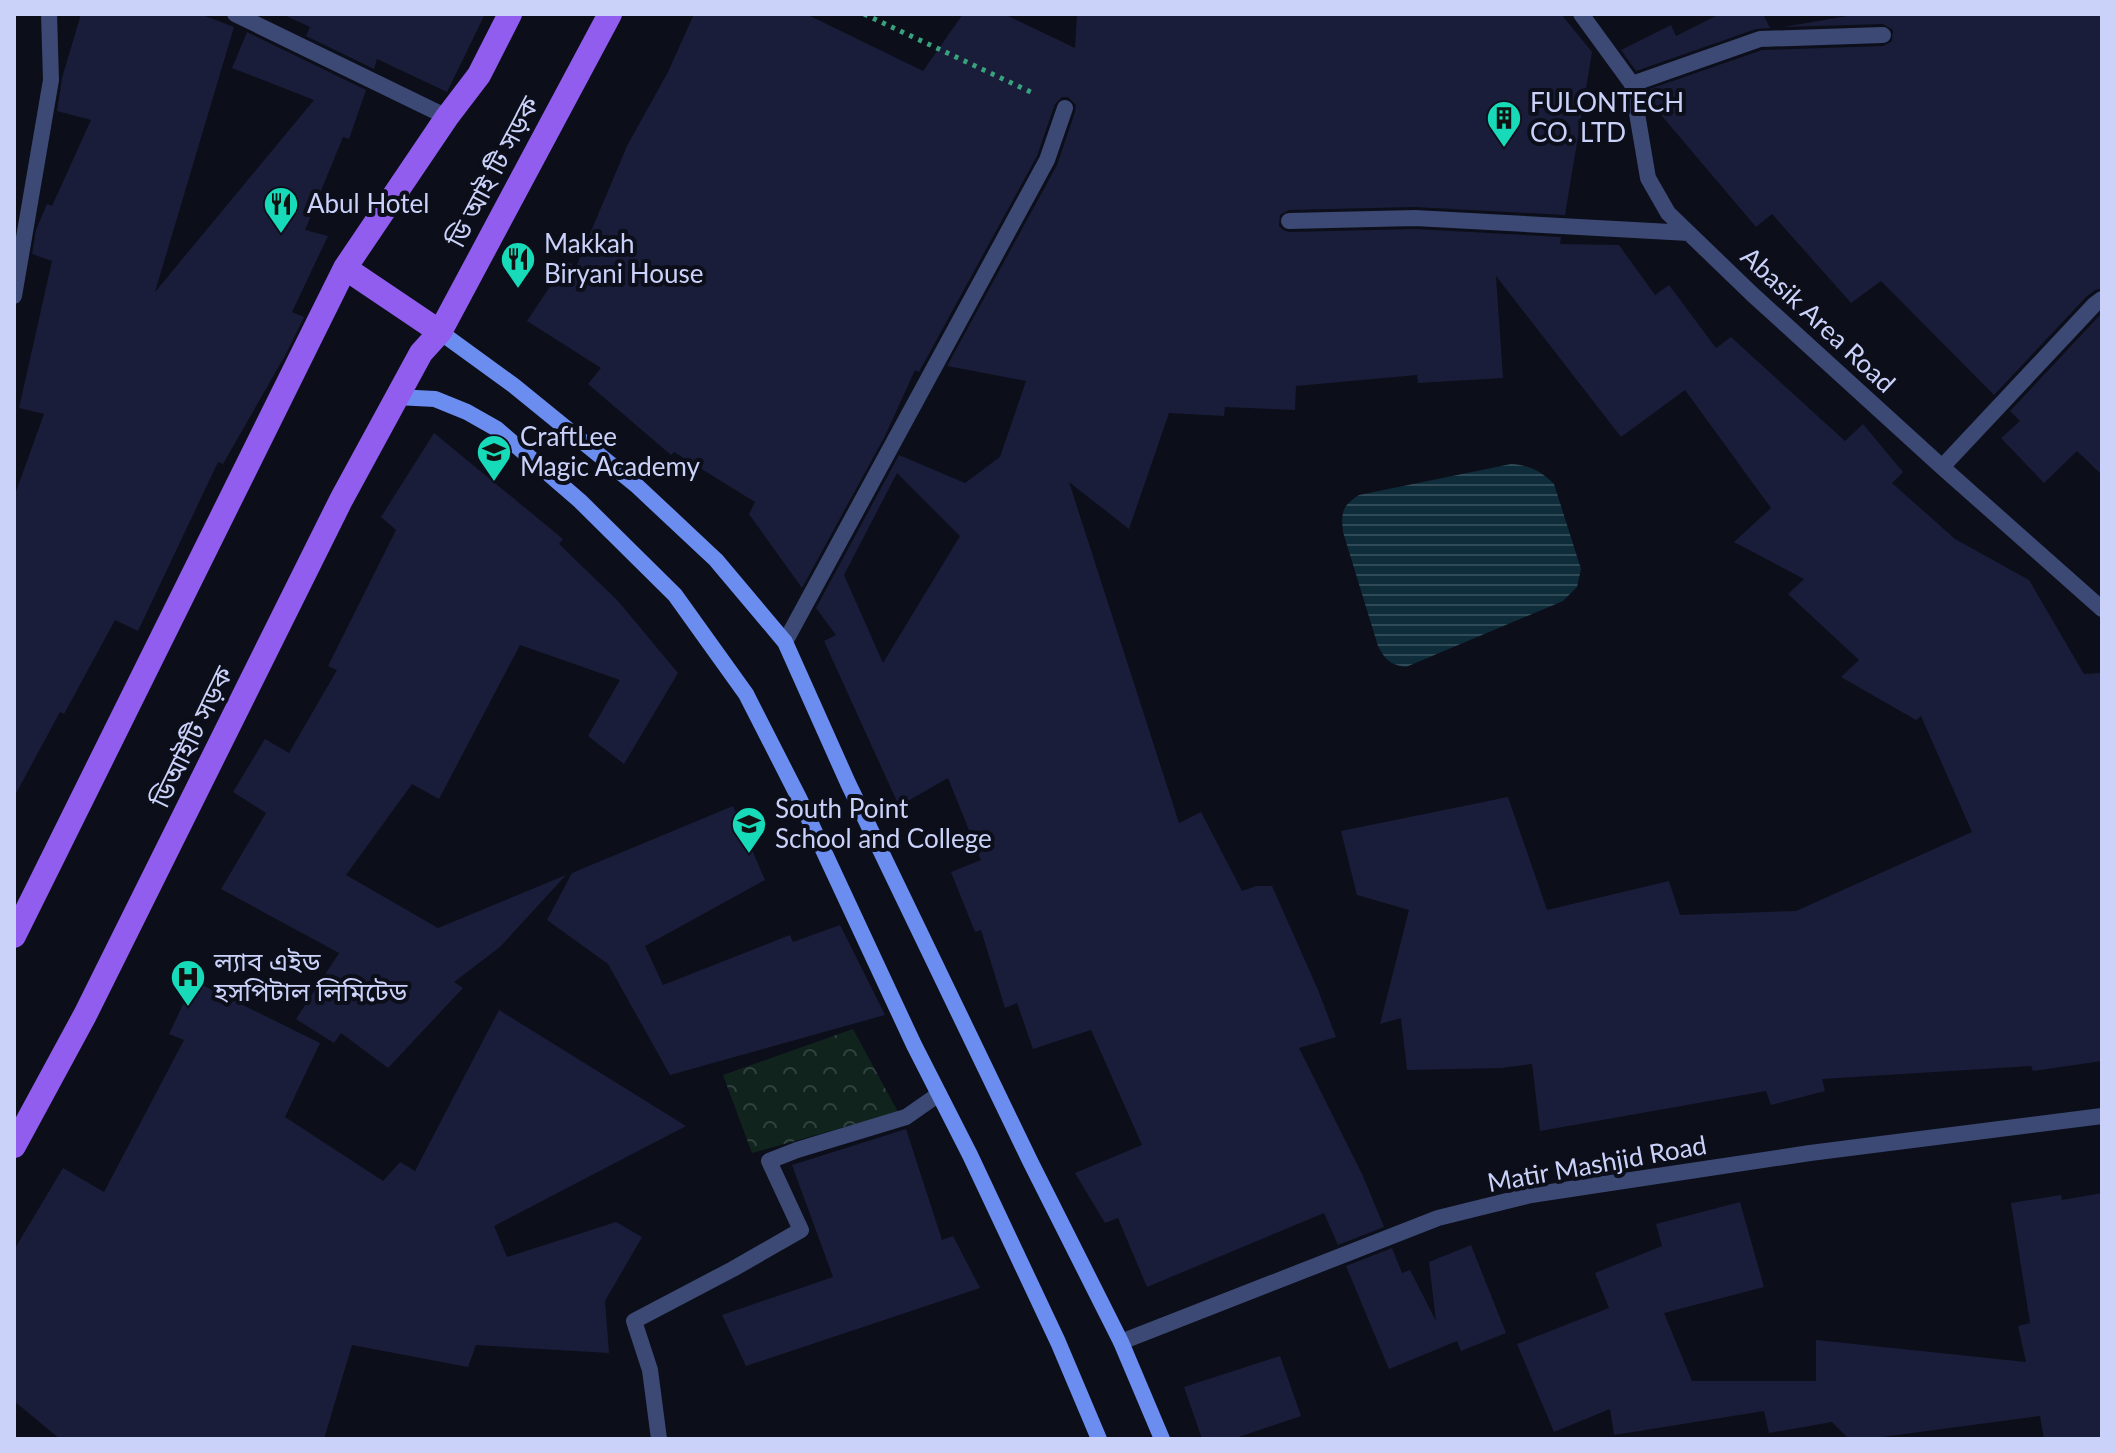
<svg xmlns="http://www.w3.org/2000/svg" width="2116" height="1453" viewBox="0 0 2116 1453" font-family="Lato,'Noto Sans Bengali',sans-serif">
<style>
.forest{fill:url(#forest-crowns)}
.water{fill:url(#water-rules)}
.building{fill:#1a1d39;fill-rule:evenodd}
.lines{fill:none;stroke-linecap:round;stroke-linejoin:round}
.path{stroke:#38a17d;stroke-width:5;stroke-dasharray:4 6;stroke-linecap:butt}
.lane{stroke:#3c4974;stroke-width:16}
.street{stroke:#3c4974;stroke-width:16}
.secondary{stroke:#6b8df0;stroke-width:16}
.primary{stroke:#905dee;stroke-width:24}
.labels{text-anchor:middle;stroke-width:8;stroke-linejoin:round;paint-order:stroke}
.poi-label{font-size:26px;fill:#cbd2fa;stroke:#0c0e1a;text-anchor:start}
.street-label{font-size:26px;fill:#cbd2fa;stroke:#0c0e1a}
</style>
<defs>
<pattern id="forest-crowns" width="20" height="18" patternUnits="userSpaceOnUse" patternTransform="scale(2)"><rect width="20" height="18" fill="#10231d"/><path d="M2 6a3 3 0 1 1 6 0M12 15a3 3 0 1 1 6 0" fill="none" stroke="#31423f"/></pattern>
<pattern id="water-rules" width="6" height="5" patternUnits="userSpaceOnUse" patternTransform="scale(2)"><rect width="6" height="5" fill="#0f2c3b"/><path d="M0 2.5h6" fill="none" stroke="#314a58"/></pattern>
</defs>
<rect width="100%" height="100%" fill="#0c0e1a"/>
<path class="forest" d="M 853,1029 L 898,1112 L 752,1153 L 723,1075 Z"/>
<path class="water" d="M 1511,464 C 1529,465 1541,471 1554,484 L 1581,569 L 1577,587 L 1563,601 L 1406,667 C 1391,665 1385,660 1378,646 L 1343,532 C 1341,512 1342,506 1359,495 Z"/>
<path class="building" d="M 81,14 L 200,14 L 234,27 L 155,292 L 314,100 L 232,68 L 247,32 L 366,90 L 349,139 L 343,137 L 305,230 L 328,236 L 292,312 L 304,317 L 286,354 L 223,464 L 218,462 L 138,631 L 115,620 L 64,714 L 60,712 L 14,797 L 14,497 L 44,414 L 19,408 L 52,261 L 32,254 L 36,230 L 47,204 L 52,206 L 91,120 L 57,111 L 62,78 Z
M 282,14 L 485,14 L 447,92 L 377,59 L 374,69 L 306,36 L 310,27 Z
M 694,14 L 806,14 L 923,71 L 963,14 L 1004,14 L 1075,48 L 1077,14 L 1561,14 L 1592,52 L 1565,215 L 1415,207 L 1289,210 L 1280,215 L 1279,226 L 1283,230 L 1289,232 L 1415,229 L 1561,237 L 1560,244 L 1619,245 L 1655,295 L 1669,285 L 1716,348 L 1731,337 L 1845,441 L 1863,424 L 1903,472 L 1892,483 L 1955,539 L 2029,580 L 2084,674 L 2102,673 L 2102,1061 L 2033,1071 L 2031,1066 L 1822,1079 L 1825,1091 L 1771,1105 L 1766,1091 L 1540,1131 L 1532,1064 L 1501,1068 L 1407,1070 L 1401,1018 L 1380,1024 L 1409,910 L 1357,895 L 1341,831 L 1508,797 L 1547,910 L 1669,881 L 1680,915 L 1796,911 L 1972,832 L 1921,716 L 1916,720 L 1841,677 L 1859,660 L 1788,594 L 1804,579 L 1734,542 L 1771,508 L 1685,390 L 1621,437 L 1496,276 L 1503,378 L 1418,383 L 1417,375 L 1296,386 L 1295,410 L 1225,407 L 1224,416 L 1169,413 L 1129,529 L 1069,482 L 1179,823 L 1201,812 L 1242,891 L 1256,886 L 1272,886 L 1318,990 L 1336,1037 L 1299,1048 L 1363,1176 L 1384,1227 L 1338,1245 L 1324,1213 L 1147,1287 L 1118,1218 L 1105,1223 L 1075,1173 L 1142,1145 L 1091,1030 L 1033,1049 L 1017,1003 L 1005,1008 L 981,930 L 975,932 L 951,872 L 981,860 L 948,778 L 899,806 L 824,641 L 836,635 L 816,608 L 899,455 L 965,483 L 1000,457 L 1026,381 L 947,366 L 1057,165 L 1075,112 L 1076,105 L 1068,97 L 1062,97 L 1055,104 L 1037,156 L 919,372 L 915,370 L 885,436 L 802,588 L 749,514 L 755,502 L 674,452 L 671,455 L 588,384 L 601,368 L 527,321 L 567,261 L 576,267 L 627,146 L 668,72 ZM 897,473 L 960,536 L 883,663 L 844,575 Z
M 1720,14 L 1763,14 L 1770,28 L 1756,29 L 1636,71 L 1621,50 L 1671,25 L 1676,36 Z
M 1859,14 L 2102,14 L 2102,288 L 2095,290 L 2086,297 L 1994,395 L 1881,281 L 1851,303 L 1772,214 L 1756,227 L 1645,96 L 1644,91 L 1762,50 L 1883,46 L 1892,41 L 1893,30 L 1883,24 L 1783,27 Z
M 2102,313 L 2102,475 L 2077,451 L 2044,483 L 2001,438 L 2020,421 L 2010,411 Z
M 434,433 L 563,539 L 559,544 L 618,601 L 678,673 L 624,764 L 588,736 L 620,680 L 520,645 L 439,799 L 412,784 L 346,875 L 438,928 L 566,875 L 500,947 L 454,982 L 463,988 L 388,1068 L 341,1033 L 334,1043 L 296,1019 L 339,953 L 221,889 L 266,813 L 233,792 L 265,739 L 289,753 L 337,670 L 328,666 L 396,530 L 381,517 Z
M 733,806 L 765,880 L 645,946 L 663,985 L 790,935 L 793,942 L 840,925 L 885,1015 L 670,1075 L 608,964 L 547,920 L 572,873 Z
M 194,981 L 320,1043 L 285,1117 L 383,1181 L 400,1162 L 415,1171 L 499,1010 L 686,1126 L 494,1226 L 507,1257 L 616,1222 L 642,1237 L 605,1301 L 609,1353 L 476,1345 L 468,1367 L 352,1345 L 324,1439 L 60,1439 L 14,1401 L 14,1250 L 63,1168 L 104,1192 L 184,1040 L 169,1034 Z
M 906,1129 L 942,1240 L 953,1236 L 980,1288 L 746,1366 L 722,1315 L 833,1277 L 792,1165 Z
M 2102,1193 L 2102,1439 L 2044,1439 L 2040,1416 L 1867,1439 L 1849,1439 L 1832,1422 L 1769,1433 L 1764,1411 L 1614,1435 L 1610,1409 L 1554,1432 L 1517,1344 L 1609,1308 L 1595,1273 L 1662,1246 L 1656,1224 L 1740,1202 L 1764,1287 L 1664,1313 L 1692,1381 L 1816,1381 L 1816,1340 L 2026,1362 L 2018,1326 L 2030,1323 L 2011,1203 L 2061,1195 L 2062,1200 Z
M 1471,1245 L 1506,1333 L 1461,1351 L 1457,1341 L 1389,1369 L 1346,1266 L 1392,1248 L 1402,1273 L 1410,1270 L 1436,1321 L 1429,1262 Z
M 1280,1356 L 1301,1416 L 1233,1439 L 1202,1439 L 1184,1387 Z"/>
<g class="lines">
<path class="path" d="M 864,14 L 1035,94"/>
<path class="lane" d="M 14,296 L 51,80 L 49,14"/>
<path class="street" d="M 235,14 L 447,117
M 1581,14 L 1632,84 L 1648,178 L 1668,213 L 1752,294 L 1942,467 L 2102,609
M 1632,84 L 1760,39 L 1883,35
M 1289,221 L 1415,218 L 1689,233
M 1942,467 L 2094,305 L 2102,299
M 785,642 L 1047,160 L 1065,108
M 1121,1342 L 1438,1218 L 1531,1195 L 1810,1153 L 2102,1116
M 659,1439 L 650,1370 L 634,1321 L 733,1269 L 801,1230 L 769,1161 L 797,1150 L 906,1117 L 939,1094"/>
<path class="secondary" d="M 440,332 L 513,385 L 636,485 L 716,560 L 785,642 L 848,783 L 1030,1161 L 1121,1342 L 1162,1439
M 396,397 L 435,399 L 467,412 L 497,429 L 580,501 L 675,595 L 746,694 L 799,798 L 914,1045 L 970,1155 L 1058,1342 L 1099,1439"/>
<path class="primary" d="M 345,268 L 440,332
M 14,936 L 345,268 L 447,117 L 479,75 L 510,14
M 14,1146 L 85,1015 L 341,500 L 421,353 L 440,332 L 610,14"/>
</g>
<defs>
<g id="building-pin" transform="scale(1.8)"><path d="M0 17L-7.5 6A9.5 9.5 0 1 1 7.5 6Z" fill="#16dab8" stroke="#0c0e1a"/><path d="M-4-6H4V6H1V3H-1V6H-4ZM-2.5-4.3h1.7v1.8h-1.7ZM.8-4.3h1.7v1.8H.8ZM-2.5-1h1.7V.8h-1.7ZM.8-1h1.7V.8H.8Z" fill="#111"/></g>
<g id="restaurant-pin" transform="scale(1.8)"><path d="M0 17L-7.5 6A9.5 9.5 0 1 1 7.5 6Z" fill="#16dab8" stroke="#0c0e1a"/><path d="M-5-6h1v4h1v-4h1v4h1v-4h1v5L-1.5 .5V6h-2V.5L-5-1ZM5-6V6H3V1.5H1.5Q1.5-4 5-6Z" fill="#111"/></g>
<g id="school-pin" transform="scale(1.8)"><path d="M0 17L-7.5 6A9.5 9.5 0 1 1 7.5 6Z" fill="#16dab8" stroke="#0c0e1a"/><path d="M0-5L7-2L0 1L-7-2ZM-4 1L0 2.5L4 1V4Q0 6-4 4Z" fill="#111"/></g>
<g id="hospital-pin" transform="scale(1.8)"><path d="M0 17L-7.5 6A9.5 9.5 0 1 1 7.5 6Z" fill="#16dab8" stroke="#0c0e1a"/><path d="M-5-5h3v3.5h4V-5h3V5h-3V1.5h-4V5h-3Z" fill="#111"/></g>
</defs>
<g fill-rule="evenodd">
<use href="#building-pin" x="1504" y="118"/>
<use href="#restaurant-pin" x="281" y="204"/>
<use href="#restaurant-pin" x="518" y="259"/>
<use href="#school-pin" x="494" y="452"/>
<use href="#school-pin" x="749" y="824"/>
<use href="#hospital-pin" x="188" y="977"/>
</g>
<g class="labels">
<g class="poi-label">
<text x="1530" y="112">FULONTECH<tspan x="1530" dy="30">CO. LTD</tspan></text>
<text x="307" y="213">Abul Hotel</text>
<text x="544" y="253">Makkah<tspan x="544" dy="30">Biryani House</tspan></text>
<text x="520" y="446">CraftLee<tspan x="520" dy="30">Magic Academy</tspan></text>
<text x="775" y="818">South Point<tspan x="775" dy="30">School and College</tspan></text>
<text x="214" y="971">ল্যাব এইড<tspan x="214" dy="30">হসপিটাল লিমিটেড</tspan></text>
</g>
<g class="street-label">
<text transform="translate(493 172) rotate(-62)" y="9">ডি আই টি সড়ক</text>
<text transform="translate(1818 320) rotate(43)" y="9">Abasik Area Road</text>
<text transform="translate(192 737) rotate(-64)" y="9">ডিআইটি সড়ক</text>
<text transform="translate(1597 1164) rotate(-10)" y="9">Matir Mashjid Road</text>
</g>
</g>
<rect width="2116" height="1453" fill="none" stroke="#cbd2fa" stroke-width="32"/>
</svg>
